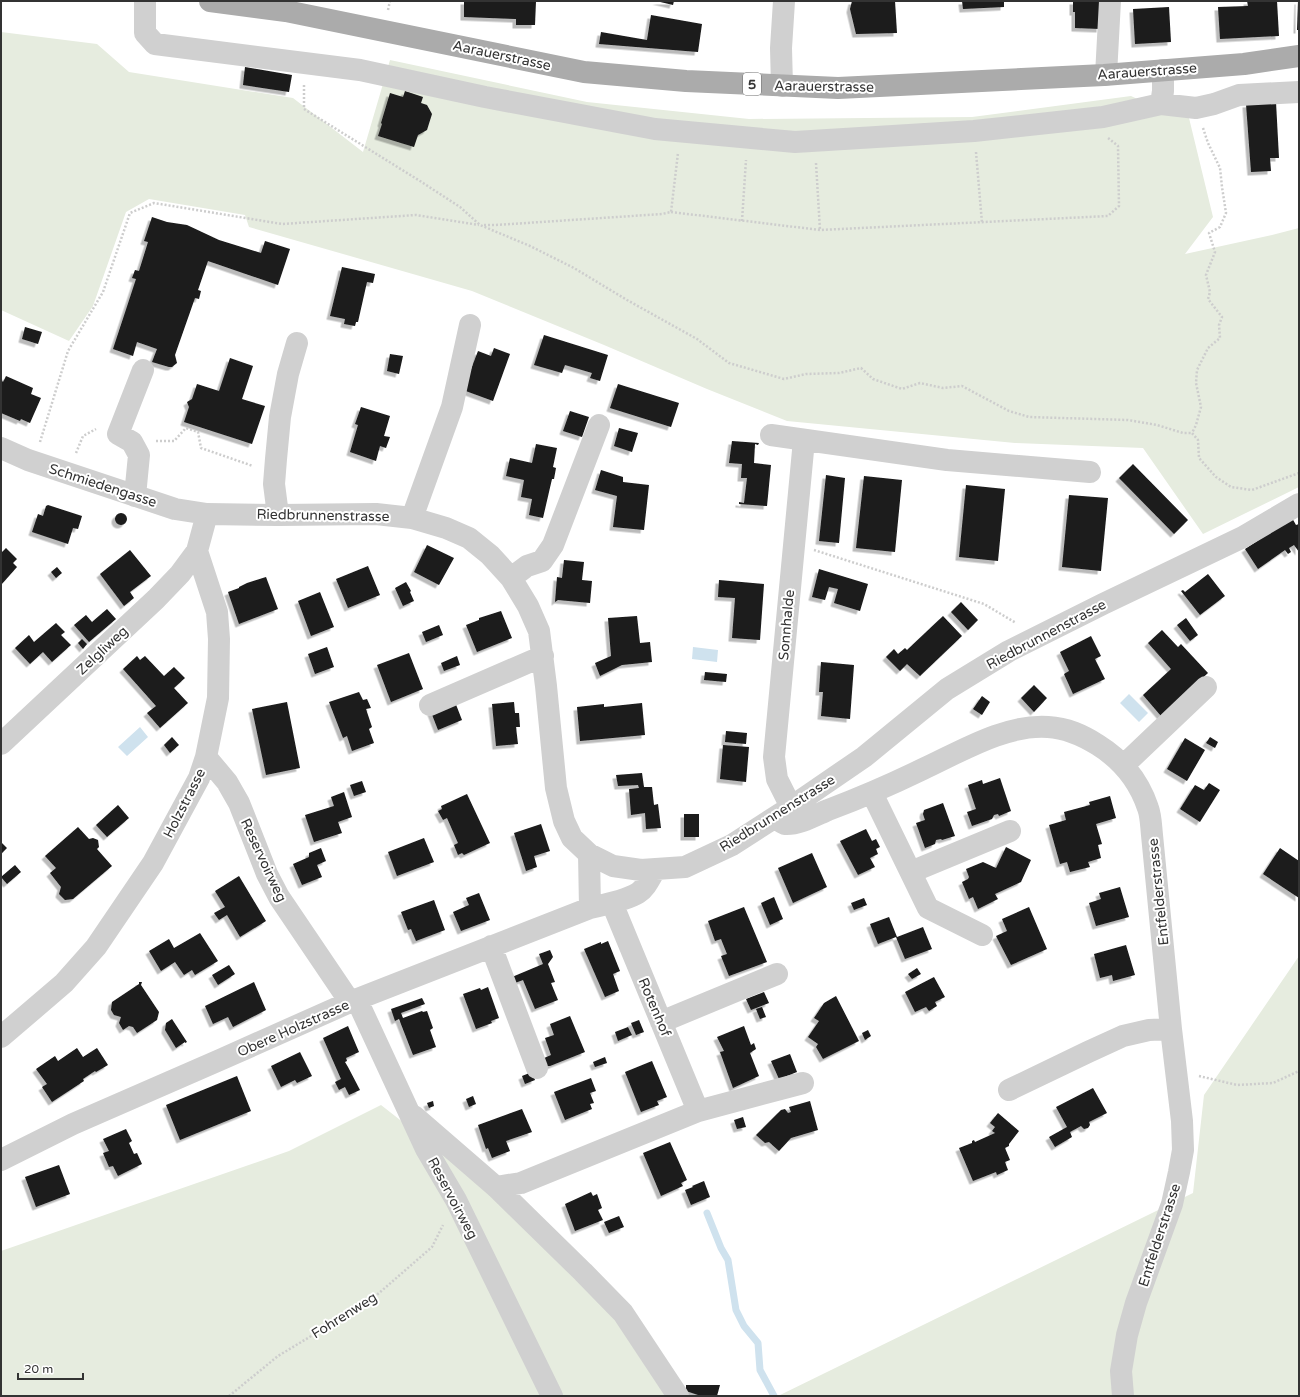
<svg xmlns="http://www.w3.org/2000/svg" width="1300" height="1397" viewBox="0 0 1300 1397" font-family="'Varela Round',sans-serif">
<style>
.green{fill:#e6ecdf}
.water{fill:#cfe2ee}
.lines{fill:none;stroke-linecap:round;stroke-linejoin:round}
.stream{stroke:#cfe2ee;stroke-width:7}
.building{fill:#1a1a1a;filter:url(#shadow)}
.path{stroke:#cdcdcd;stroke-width:2.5;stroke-dasharray:2 2;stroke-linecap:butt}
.minor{stroke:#d0d0d0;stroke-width:22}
.major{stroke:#ababab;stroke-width:22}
.labels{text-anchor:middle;stroke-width:4;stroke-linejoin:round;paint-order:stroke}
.shield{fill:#fff;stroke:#707070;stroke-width:1}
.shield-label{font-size:13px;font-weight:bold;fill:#333}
.street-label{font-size:14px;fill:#333;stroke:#fff}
</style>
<defs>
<filter id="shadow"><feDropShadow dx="-3.5" dy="3.5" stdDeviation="0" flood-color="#0004"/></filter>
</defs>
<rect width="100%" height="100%" fill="#fff"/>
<path class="green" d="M 1,32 L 97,44 L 129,72 L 293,98 L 363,152 L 390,60 L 587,102 L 749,119 L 972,117 L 1131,96 L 1165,112 L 1189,118 L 1213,217 L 1185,254 L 1272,235 L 1299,228 L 1299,487 L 1203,534 L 1143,448 L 1015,443 L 787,421 L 707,389 L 604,345 L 472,291 L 249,227 L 245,215 L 149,199 L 126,212 L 93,306 L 69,341 L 1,310 Z
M 1299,956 L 1299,1396 L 778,1396 L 1193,1193 L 1204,1095 Z
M 381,1105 L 492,1192 L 620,1320 L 674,1396 L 1,1396 L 1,1251 L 289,1151 Z"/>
<path class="water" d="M 693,647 L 718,650 L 717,662 L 692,659 Z
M 1129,694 L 1148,713 L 1139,722 L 1120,703 Z
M 140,727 L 148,737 L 127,756 L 118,747 Z"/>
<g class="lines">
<path class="stream" d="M 707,1213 L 721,1248 L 728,1260 L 736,1310 L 744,1326 L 758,1343 L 760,1370 L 774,1396"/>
</g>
<path class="building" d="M 464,1 L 536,1 L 535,25 L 516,25 L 516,19 L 464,17 Z
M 656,1 L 674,1 L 673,5 Z
M 852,1 L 895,1 L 897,33 L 856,34 L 850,9 Z
M 962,1 L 1004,1 L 1004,7 L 963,9 Z
M 1073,1 L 1101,1 L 1100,29 L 1075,28 L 1075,12 L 1073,12 Z
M 1247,1 L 1277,1 L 1279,36 L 1220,39 L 1218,7 L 1248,6 Z
M 1298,1 L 1299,1 L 1299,30 L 1297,30 Z
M 1169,7 L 1171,42 L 1135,44 L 1133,9 Z
M 651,15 L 702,24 L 698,52 L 599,44 L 601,32 L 647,40 Z
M 245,67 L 292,75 L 289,92 L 243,85 Z
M 405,91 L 423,97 L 421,103 L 427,105 L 432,114 L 427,130 L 418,135 L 414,147 L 378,136 L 382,124 L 381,123 L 390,93 L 403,97 Z
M 1276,102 L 1279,158 L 1270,158 L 1271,171 L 1251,172 L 1246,104 Z
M 152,217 L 167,222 L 187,225 L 219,240 L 261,253 L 265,241 L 290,249 L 278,285 L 208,261 L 198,290 L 201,291 L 199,299 L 195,298 L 175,355 L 177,363 L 172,367 L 169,367 L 152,362 L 157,349 L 137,342 L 133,356 L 113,349 L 136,279 L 132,278 L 135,270 L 139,271 L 148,242 L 144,241 Z
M 342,267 L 375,274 L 373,283 L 367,282 L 358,322 L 356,322 L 355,326 L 344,324 L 345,319 L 330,316 Z
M 25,327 L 42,332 L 38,344 L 22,339 Z
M 544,335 L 608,355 L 600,381 L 590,378 L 592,373 L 565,365 L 562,373 L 534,365 Z
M 494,348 L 510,354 L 493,401 L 463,390 L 478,351 L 491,356 Z
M 390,354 L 403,356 L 399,374 L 387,371 Z
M 230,358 L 253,366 L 242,399 L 265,406 L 252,444 L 184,422 L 189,407 L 187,402 L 192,399 L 197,384 L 219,391 Z
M 6,376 L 33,388 L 31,394 L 41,398 L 30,423 L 21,419 L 20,421 L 1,413 L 1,383 L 2,381 L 3,382 Z
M 618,384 L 679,403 L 671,427 L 610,408 Z
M 361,407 L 390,416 L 384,436 L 390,437 L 386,448 L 380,446 L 376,461 L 350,452 L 358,425 L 355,424 Z
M 570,411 L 589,417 L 582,437 L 563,431 Z
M 619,428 L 638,433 L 632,452 L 614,446 Z
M 732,441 L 759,443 L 758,445 L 755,444 L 754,463 L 771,465 L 767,506 L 739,504 L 739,502 L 744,503 L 747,478 L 741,478 L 742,464 L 729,463 Z
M 536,444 L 557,448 L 553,467 L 556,468 L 554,479 L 552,479 L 543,518 L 529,515 L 532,499 L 521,497 L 524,480 L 506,476 L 510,458 L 532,463 Z
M 1133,464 L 1188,520 L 1174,534 L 1119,478 Z
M 601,470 L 623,477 L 623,482 L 649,485 L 644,530 L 613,527 L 617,496 L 595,490 Z
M 826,475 L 845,478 L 839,543 L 819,541 Z
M 864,476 L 902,480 L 895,552 L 856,548 Z
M 966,485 L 1005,489 L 998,561 L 959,557 Z
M 1069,495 L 1108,498 L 1101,571 L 1062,567 Z
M 48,505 L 82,516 L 78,529 L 73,528 L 68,544 L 32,532 L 38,514 L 43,516 L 46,506 Z
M115 519a6 6 0 1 1 12 0a6 6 0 1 1-12 0Z
M 1292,518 L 1296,525 L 1299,524 L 1299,552 L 1294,545 L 1289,548 L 1291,552 L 1288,554 L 1285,550 L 1258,569 L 1245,549 Z
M 427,545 L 454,558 L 439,585 L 414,572 Z
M 6,548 L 17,559 L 13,563 L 17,567 L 1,585 L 1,553 Z
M 130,550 L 151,576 L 130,592 L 134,598 L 124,606 L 100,574 Z
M 564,560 L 584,562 L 582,580 L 592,581 L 590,603 L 558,600 L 555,602 L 557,577 L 562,578 Z
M 368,566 L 380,595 L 348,608 L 336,579 Z
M 57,567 L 62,573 L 56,578 L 51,572 Z
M 819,569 L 868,584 L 860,611 L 834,603 L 838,589 L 829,587 L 825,600 L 812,597 Z
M 1208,574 L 1225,596 L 1200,615 L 1181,591 L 1183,590 L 1185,592 Z
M 266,577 L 278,609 L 239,624 L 228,592 L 239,588 L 239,587 L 247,583 Z
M 719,580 L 764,584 L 760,640 L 732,638 L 735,598 L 718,597 Z
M 406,582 L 411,591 L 410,592 L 414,601 L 403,606 L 395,588 Z
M 320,592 L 334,627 L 311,636 L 298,601 Z
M 961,602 L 978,620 L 968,630 L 951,612 Z
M 107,609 L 116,619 L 89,642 L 74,625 L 86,615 L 92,622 Z
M 501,611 L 512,638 L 477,652 L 466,625 L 479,620 L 479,618 Z
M 637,616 L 640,643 L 650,642 L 652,662 L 622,665 L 600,676 L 595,663 L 611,656 L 608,618 Z
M 943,616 L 962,636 L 920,676 L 907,664 L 900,671 L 886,657 L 894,649 L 898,654 L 905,648 L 907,650 Z
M 1186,618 L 1198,635 L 1190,641 L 1177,625 Z
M 56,623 L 65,632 L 61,635 L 71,645 L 52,662 L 43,652 L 30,664 L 15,648 L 29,635 L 34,642 Z
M 439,625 L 443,635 L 426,642 L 422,632 Z
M 1162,630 L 1178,647 L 1181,644 L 1208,673 L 1161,716 L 1143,695 L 1171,669 L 1148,643 Z
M 1091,636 L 1101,656 L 1095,659 L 1105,679 L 1073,694 L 1064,674 L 1069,671 L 1060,652 Z
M 82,639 L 87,644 L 83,649 L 78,643 Z
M 327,647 L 334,667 L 315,674 L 308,654 Z
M 409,653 L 423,689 L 391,702 L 377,665 Z
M 137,656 L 140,660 L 145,656 L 164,676 L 174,667 L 185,678 L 174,688 L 188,703 L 160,728 L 147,713 L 156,706 L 123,669 Z
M 457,656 L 460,665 L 444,671 L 441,663 Z
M 821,662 L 854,665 L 850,719 L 821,716 L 823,692 L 819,692 Z
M 705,672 L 727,674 L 726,682 L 704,680 Z
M 1034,685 L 1047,698 L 1034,712 L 1021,698 Z
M 359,692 L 363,700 L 367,699 L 371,708 L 366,709 L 372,727 L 369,729 L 374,743 L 352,751 L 347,736 L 343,738 L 329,702 Z
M 982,696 L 990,702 L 982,715 L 973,709 Z
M 287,702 L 300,768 L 266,775 L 252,709 Z
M 455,702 L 462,720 L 438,730 L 431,712 Z
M 514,702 L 515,713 L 519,713 L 520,727 L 516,727 L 518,744 L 496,746 L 492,704 Z
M 642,703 L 645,735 L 580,741 L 577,707 L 604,704 L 604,707 Z
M 726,731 L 747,733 L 746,744 L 725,742 Z
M 172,737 L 179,745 L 170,753 L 164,745 Z
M 1210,737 L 1218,742 L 1215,748 L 1206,743 Z
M 1185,738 L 1205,750 L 1187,781 L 1167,769 Z
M 723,745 L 749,747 L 746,782 L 720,779 Z
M 642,773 L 644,787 L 652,787 L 654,805 L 658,804 L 661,828 L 646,829 L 645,813 L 631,815 L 629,789 L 639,788 L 638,785 L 618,786 L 616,775 Z
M 1000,778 L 1011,811 L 999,816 L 998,814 L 994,815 L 992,819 L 972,826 L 967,812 L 976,809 L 968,785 L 982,780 L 983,784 Z
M 362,781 L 366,792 L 354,796 L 350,785 Z
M 1209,783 L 1220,790 L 1200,822 L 1180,809 L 1195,785 L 1204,790 Z
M 344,792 L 352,817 L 338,822 L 342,833 L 314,842 L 305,815 L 334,806 L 331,797 Z
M 467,794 L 490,843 L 464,855 L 462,853 L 458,855 L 454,845 L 458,843 L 447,818 L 443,820 L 438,811 L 442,809 L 441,806 Z
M 1110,796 L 1116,818 L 1096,824 L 1102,844 L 1098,845 L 1101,858 L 1088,862 L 1090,867 L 1070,872 L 1067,862 L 1060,864 L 1049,825 L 1066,820 L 1064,812 L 1090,805 L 1089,802 Z
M 943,803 L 955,836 L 942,840 L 941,839 L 936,840 L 935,844 L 925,848 L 916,823 L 925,820 L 923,814 L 924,810 Z
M 118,805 L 129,818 L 107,837 L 96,825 Z
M 684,814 L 699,814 L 699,837 L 684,837 Z
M 541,824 L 550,851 L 534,856 L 537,867 L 526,871 L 514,833 Z
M 78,827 L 89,839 L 93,838 L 98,840 L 99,847 L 97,849 L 112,866 L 73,899 L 65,900 L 59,894 L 61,887 L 50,873 L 56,868 L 45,856 Z
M 866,829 L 872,841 L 876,839 L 880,847 L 876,849 L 878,854 L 870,858 L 875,867 L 858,875 L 840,841 Z
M 424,838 L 434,862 L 397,876 L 388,852 Z
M 1,842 L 7,848 L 1,854 Z
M 1006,847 L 1031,860 L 1021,882 L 995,894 L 998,899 L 978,909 L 973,897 L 969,899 L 962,882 L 968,879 L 969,877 L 966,869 L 983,862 L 996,868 Z
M 321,848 L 326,861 L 317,865 L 322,877 L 302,885 L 293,864 L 309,857 L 309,853 Z
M 1280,848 L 1299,861 L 1299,898 L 1263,874 Z
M 812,853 L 827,887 L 793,903 L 778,868 Z
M 15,865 L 21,872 L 7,884 L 1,877 Z
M 239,876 L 266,921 L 240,937 L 227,915 L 219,920 L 214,913 L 225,907 L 215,891 Z
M 1120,887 L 1129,917 L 1096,926 L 1089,903 L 1101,899 L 1099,893 Z
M 479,893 L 490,920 L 461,931 L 453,912 L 469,905 L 466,898 Z
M 774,897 L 783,919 L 770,925 L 761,903 Z
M 864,898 L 867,905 L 854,910 L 851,903 Z
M 434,900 L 445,930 L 416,941 L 411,929 L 408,930 L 401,912 Z
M 744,907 L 767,962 L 729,976 L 721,956 L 727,954 L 721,939 L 715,941 L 708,921 Z
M 1029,907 L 1047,949 L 1011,965 L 996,936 L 1007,931 L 1002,919 Z
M 889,917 L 897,937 L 923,927 L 932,949 L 905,959 L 896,937 L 878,944 L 870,924 Z
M 200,933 L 218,961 L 195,975 L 192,970 L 184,975 L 175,962 L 161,971 L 149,951 L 169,939 L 174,948 Z
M 608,941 L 620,971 L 613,974 L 619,991 L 605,997 L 584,949 L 601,942 L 601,944 Z
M 1126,945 L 1135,975 L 1113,981 L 1112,975 L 1100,978 L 1094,954 Z
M 550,950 L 553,957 L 548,964 L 555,982 L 551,983 L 558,1000 L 535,1009 L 523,980 L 515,983 L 512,977 L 543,964 L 539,954 Z
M 229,965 L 235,974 L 218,985 L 212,975 Z
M 917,968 L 921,974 L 912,979 L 908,974 Z
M 934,977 L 945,997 L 935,1002 L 937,1006 L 929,1011 L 926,1007 L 915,1012 L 905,992 Z
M 139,982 L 142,982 L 141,985 L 159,1012 L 157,1020 L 137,1033 L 133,1027 L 129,1026 L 123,1030 L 119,1023 L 121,1017 L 114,1015 L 111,1010 L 112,1002 L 139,984 Z
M 254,982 L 266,1010 L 233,1027 L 228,1017 L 213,1024 L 205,1006 Z
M 488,987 L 499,1018 L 491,1021 L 492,1023 L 476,1029 L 463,994 L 480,988 L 481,990 Z
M 764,992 L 769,1003 L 751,1010 L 746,999 Z
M 836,996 L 859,1041 L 823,1059 L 816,1047 L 818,1044 L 808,1037 L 819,1021 L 814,1018 L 824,1003 Z
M 422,998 L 425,1004 L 401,1013 L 403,1018 L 422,1011 L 423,1012 L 427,1011 L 433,1028 L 430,1030 L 436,1047 L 413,1055 L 399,1019 L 395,1021 L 391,1009 Z
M 762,1007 L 766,1017 L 760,1019 L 756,1009 Z
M 570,1016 L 585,1052 L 550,1066 L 546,1066 L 542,1059 L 551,1055 L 545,1038 L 554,1035 L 550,1024 Z
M 172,1019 L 187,1042 L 185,1043 L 185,1042 L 176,1048 L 165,1030 L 166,1023 Z
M 639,1020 L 644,1032 L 636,1035 L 631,1023 Z
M 348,1026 L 359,1052 L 346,1058 L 347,1061 L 345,1062 L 348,1067 L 360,1090 L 349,1095 L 345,1087 L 339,1090 L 335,1082 L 341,1079 L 323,1038 Z
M 744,1026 L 751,1045 L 754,1043 L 756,1049 L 750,1053 L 759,1076 L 733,1088 L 720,1052 L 724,1051 L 717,1037 Z
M 628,1027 L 632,1035 L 618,1041 L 615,1032 Z
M 868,1030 L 871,1036 L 865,1040 L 862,1033 Z
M 77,1048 L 83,1057 L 97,1048 L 108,1065 L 96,1072 L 95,1071 L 83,1079 L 84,1081 L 52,1102 L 42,1087 L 47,1084 L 36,1069 L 55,1056 L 58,1061 Z
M 300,1052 L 312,1076 L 297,1083 L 295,1080 L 281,1087 L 271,1066 Z
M 790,1054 L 797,1072 L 779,1079 L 771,1061 Z
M 605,1057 L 607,1063 L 595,1067 L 593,1062 Z
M 652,1061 L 667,1097 L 657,1101 L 659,1105 L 641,1112 L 625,1072 Z
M 532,1072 L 535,1080 L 525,1084 L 522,1076 Z
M 237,1076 L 251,1111 L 180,1140 L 166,1105 Z
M 591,1078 L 596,1091 L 590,1093 L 594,1103 L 590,1104 L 592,1109 L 565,1120 L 554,1092 Z
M 1093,1088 L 1107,1113 L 1089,1122 L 1090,1125 L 1088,1128 L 1084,1129 L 1081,1126 L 1070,1132 L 1072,1137 L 1055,1147 L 1049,1137 L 1067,1127 L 1056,1107 Z
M 473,1096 L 476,1104 L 469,1107 L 466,1099 Z
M 433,1101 L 434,1106 L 429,1108 L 427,1103 Z
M 810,1101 L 818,1130 L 791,1138 L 779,1151 L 769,1142 L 765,1143 L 756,1135 L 781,1110 L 785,1109 L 788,1113 L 791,1112 L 789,1107 Z
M 522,1109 L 532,1132 L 506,1141 L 510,1151 L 492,1158 L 488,1148 L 486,1149 L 478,1125 Z
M 998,1113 L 1019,1131 L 1009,1144 L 1009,1146 L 1005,1148 L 1010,1160 L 1005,1162 L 1008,1170 L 997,1175 L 996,1172 L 973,1181 L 959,1148 L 972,1143 L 972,1141 L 974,1140 L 975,1142 L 995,1133 L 992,1131 L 995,1127 L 990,1123 Z
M 743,1117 L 746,1127 L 737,1129 L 734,1120 Z
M 126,1129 L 132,1141 L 129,1143 L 134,1154 L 137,1153 L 142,1164 L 118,1176 L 113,1166 L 109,1167 L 103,1153 L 109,1151 L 103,1139 Z
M 670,1142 L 687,1180 L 681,1183 L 683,1186 L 661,1196 L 643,1153 Z
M 59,1165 L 70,1194 L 36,1207 L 25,1177 Z
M 704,1181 L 710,1197 L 691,1205 L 685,1190 L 693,1187 L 692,1186 Z
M 591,1192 L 593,1196 L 597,1194 L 602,1208 L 598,1210 L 603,1220 L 575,1231 L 565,1204 Z
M 619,1216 L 624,1227 L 609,1233 L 604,1222 Z
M 686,1385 L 720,1385 L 717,1396 L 701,1396 L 686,1391 Z"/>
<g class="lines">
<path class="path" d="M 388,10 L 390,1
M 304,85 L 304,109 L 420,181 L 460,207 L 480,225 L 530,246 L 574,268 L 627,300 L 697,339 L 729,363 L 784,379 L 806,374 L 839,373 L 861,368 L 873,379 L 902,389 L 920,383 L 943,388 L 962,386 L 1009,411 L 1029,417 L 1128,420 L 1157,425 L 1183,433 L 1192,433
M 1203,128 L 1208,143 L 1220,168 L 1222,187 L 1226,213 L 1220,227 L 1209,233 L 1215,252 L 1206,275 L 1210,292 L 1208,299 L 1222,317 L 1219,325 L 1220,338 L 1208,348 L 1197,370 L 1196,383 L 1201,407 L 1196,425 L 1192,433 L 1198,440 L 1199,458 L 1216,477 L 1231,487 L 1252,490 L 1299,473
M 976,152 L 982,223
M 816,163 L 820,230
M 671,212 L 820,230 L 1108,216 L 1119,206 L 1118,146 L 1108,138
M 742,221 L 746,160
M 484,225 L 496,225 L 662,214 L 671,212 L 678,153
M 156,441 L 174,441 L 186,428 L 198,432 L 201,448 L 253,466
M 40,442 L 68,351 L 103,292 L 130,213 L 154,203 L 282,224 L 416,215 L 479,225
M 76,453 L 83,436 L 96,429
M 814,550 L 984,604 L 1016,623
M 1199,1076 L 1237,1085 L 1273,1083 L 1299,1071
M 229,1396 L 278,1356 L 371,1300 L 432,1247 L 443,1225"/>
<path class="minor" d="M 145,1 L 145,33 L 155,44 L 360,70 L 485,97 L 655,129 L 795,142 L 974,131 L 1103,117 L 1161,104 L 1196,108 L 1214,104 L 1239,95 L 1299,92
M 1106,75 L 1110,1
M 782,86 L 781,48 L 784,1
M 1161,104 L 1163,91 L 1163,70
M 771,435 L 947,460 L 1090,472
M 1,448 L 28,460 L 175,509 L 207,514 L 278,515 L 376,514 L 412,518 L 446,528 L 469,538 L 490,555 L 511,578 L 528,606 L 539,631 L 546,686 L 556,788 L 564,821 L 572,838 L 589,854 L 613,866 L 641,870 L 685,867 L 732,845 L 791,807 L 864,757 L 947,689 L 1009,651 L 1103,604 L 1243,537 L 1299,504
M 135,496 L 139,455 L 132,442 L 118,434 L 143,370
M 278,515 L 274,484 L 276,459 L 280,417 L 288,374 L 297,343
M 412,518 L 452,407 L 470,325
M 511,578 L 527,566 L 542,561 L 553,545 L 599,425
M 430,705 L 543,656
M 1,744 L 156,599 L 180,574 L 197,551
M 206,757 L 227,782 L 239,803 L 267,874 L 279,897 L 350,1002
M 1124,765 L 1206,687
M 872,793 L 928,908 L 982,935
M 791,807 L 777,779 L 774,757 L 804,440
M 775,818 C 778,820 782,823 785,824 C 799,825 816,815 828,810 C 860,798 892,784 923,769 C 960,752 1005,724 1048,727 C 1067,728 1082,735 1098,745 C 1122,760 1139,781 1148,808 C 1151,816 1151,826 1152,835 L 1171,1029 L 1182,1121 L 1183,1150 L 1179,1172 L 1172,1204 L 1136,1303 L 1127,1335 L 1121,1371 L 1123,1396
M 589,854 L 590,908
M 911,872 L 1010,831
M 612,903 L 698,1111
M 491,946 L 537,1068
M 357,1000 L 426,1149 L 456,1200 L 552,1396
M 661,1022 L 777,974
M 1,1037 L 64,983 L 96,947 L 153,863 L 199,778 L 206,757 L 218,698 L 219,639 L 217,612 L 197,551 L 207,514
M 1009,1090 L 1088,1052 L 1123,1036 L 1149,1030 L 1171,1029
M 414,1116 L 496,1187 L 583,1272 L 623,1313 L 678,1396
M 1,1160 L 73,1124 L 222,1059 L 350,1002 L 590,908 C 604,905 627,900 638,893 C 646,888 650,878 655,870
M 496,1187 L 521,1183 L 698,1111 L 803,1083"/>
<path class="major" d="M 210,1 L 286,11 L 584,72 L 686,81 L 838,88 L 1104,75 L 1244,64 L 1299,56"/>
</g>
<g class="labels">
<rect class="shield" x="743" y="73" width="18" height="22" rx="3"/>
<g class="shield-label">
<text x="752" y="89">5</text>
</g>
<g class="street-label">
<text transform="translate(502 55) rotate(12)" y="5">Aarauerstrasse</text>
<text transform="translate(1147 71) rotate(-4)" y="5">Aarauerstrasse</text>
<text transform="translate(824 86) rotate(1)" y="5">Aarauerstrasse</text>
<text transform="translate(103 485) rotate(18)" y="5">Schmiedengasse</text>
<text transform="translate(323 515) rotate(1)" y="5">Riedbrunnenstrasse</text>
<text transform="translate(786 625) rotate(-85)" y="5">Sonnhalde</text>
<text transform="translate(1046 634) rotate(-28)" y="5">Riedbrunnenstrasse</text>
<text transform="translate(102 650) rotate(-43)" y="5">Zelgliweg</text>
<text transform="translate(184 803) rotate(-63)" y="5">Holzstrasse</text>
<text transform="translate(777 813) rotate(-32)" y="5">Riedbrunnenstrasse</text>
<text transform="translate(264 860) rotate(65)" y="5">Reservoirweg</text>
<text transform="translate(1158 892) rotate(-96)" y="5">Entfelderstrasse</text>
<text transform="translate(655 1007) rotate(67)" y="5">Rotenhof</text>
<text transform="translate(293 1028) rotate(-24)" y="5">Obere Holzstrasse</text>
<text transform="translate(453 1198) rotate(62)" y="5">Reservoirweg</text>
<text transform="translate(1159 1235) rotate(-72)" y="5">Entfelderstrasse</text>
<text transform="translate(344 1315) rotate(-32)" y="5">Fohrenweg</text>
</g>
</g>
<rect width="1300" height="1397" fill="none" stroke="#333333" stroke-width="4"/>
<path d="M18 1373v6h65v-6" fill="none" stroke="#333333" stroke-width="2"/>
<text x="24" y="1373" font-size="12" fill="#333333" stroke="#ffffff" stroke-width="3" paint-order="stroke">20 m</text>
</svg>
